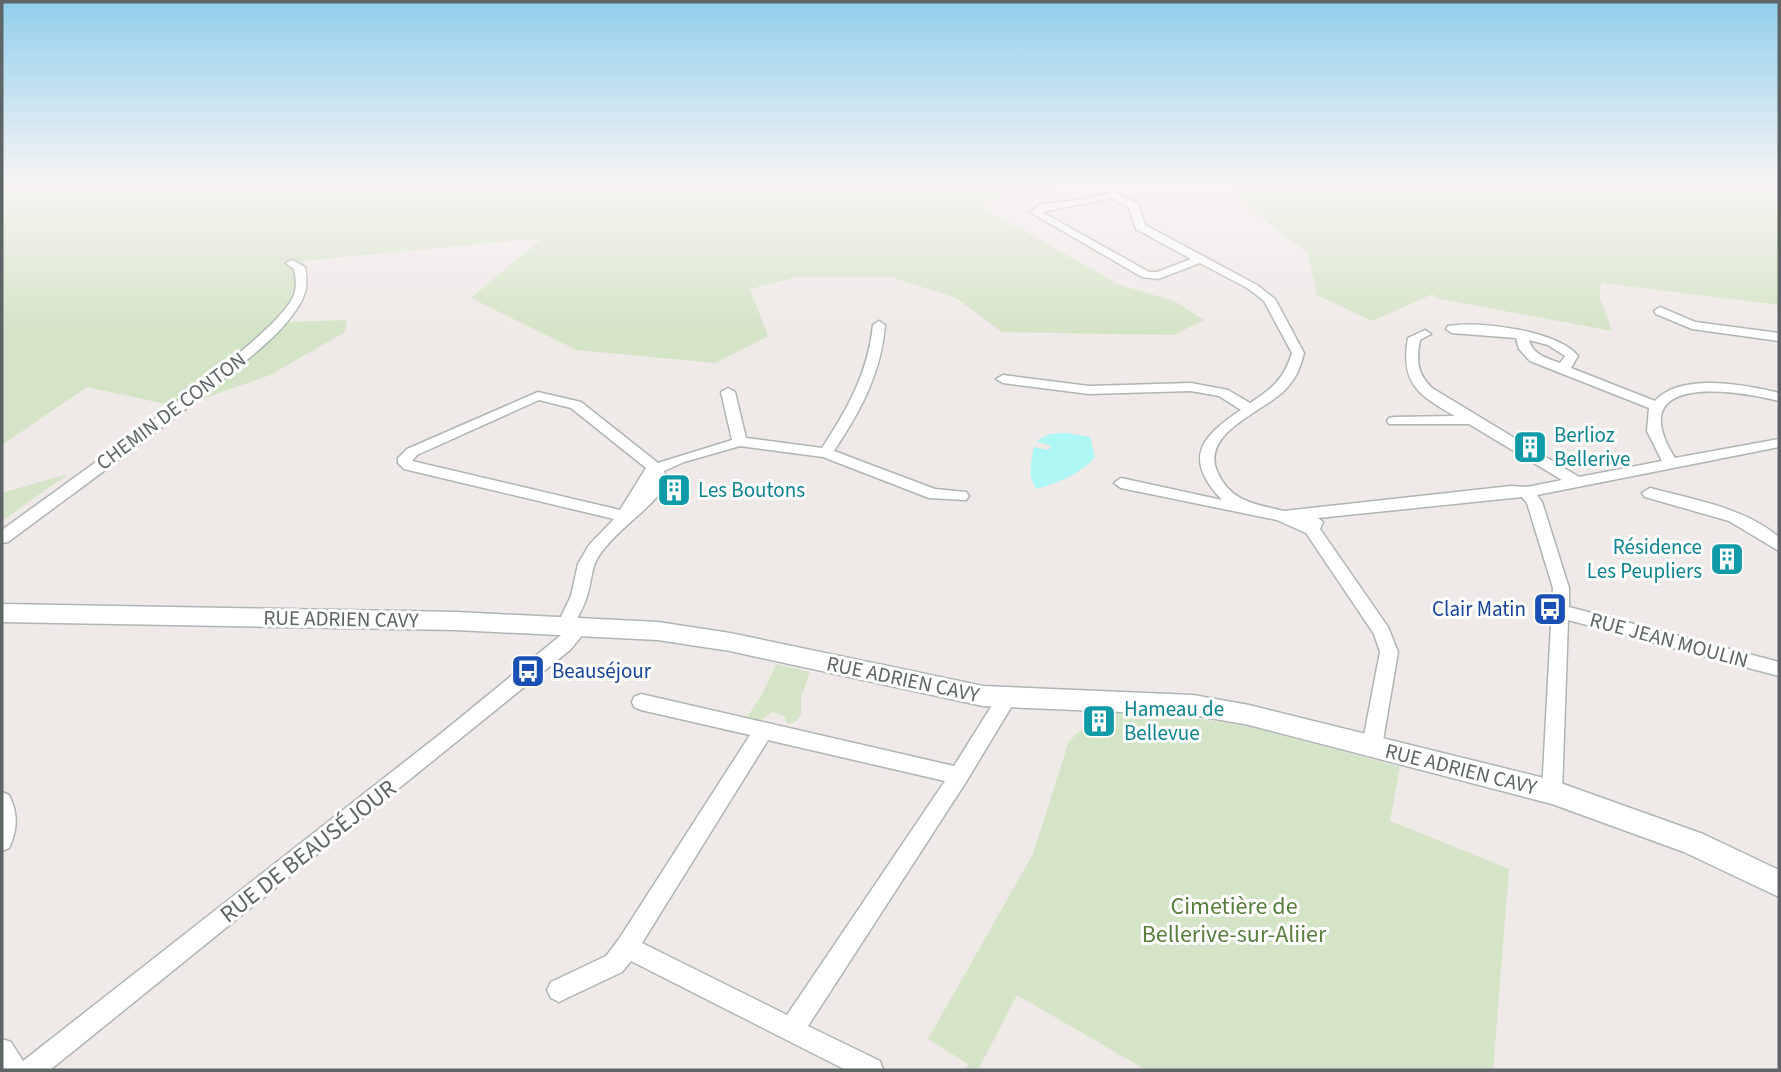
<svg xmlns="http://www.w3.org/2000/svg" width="1781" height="1072" viewBox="0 0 1781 1072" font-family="'Source Sans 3',sans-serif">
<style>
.green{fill:#d4e4c6}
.water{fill:#aff7f5}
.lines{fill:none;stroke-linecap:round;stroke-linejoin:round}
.minor-casing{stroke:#afb4b5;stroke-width:3}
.secondary-casing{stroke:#aeb5b6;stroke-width:3}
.minor{fill:#fff;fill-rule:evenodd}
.secondary{fill:#fff;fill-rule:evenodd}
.labels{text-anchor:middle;stroke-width:6;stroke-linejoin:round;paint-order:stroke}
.street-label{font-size:21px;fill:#5e6566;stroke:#fff}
.culture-label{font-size:21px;fill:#0d838f;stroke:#fff;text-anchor:start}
.transit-label{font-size:21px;fill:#164399;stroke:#fff;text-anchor:end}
.near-street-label{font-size:24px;fill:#5e6566;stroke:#fff}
.near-park-label{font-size:24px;fill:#587e3d;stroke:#fff}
</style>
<rect width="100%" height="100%" fill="#efe9e7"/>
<path class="green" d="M 2,183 L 1089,183 L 991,200 L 983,208 L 1120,285 L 1174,301 L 1204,320 L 1173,335 L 1002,332 L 956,298 L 891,277 L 797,277 L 750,289 L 768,336 L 715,363 L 577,350 L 471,298 L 542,238 L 303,261 C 309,289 304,298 288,322 L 347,320 L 345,332 L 270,375 L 180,407 L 87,387 L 2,445 Z
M 1234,183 L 1779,183 L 1779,305 L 1601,283 L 1600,298 L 1612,331 L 1436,298 L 1433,294 L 1372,321 L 1317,295 L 1308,253 L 1245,205 Z
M 68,474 L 2,521 L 2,493 Z
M 776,664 L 810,672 L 801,697 L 801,715 L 795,722 L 787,724 L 784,716 L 772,712 L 761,720 L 747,717 L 763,693 Z
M 1113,713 L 1175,715 L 1251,727 L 1400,767 L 1390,821 L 1509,869 L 1493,1070 L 1146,1070 L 1017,995 L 978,1070 L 965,1070 L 968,1064 L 928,1039 L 1033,854 L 1069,741 L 1091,721 L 1099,727 Z"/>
<path class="water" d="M 1067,433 L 1090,437 L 1095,457 C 1079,475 1059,482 1037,489 C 1027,477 1031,462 1034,447 L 1048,450 L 1051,446 L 1036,441 L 1050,434 Z"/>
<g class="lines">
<g class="minor-casing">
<path id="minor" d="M 1113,192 L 1138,204 L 1145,225 L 1257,285 L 1275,299 L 1304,353 C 1300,368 1296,379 1284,391 C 1262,412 1201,433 1217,471 C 1230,502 1255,504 1284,511 L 1511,486 L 1527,487 L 1562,480 L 1469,424 L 1389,424 L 1387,421 L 1389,418 L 1394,417 L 1455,416 C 1418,395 1400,383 1408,338 L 1425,330 L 1431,334 L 1420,340 C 1416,361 1417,373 1432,388 L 1579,477 L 1662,461 L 1647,431 L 1649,408 L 1530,361 L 1519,349 L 1516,338 L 1452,333 L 1446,329 L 1448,326 C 1479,320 1558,331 1578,356 L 1571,368 L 1655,401 C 1681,372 1746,385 1779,393 L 1779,401 C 1731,389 1622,374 1675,458 L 1779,439 L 1779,447 L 1537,495 L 1542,502 L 1569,588 L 1569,607 L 1779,662 L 1779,676 L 1568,620 L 1562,792 L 1559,798 L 1552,801 L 1545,798 L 1542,792 L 1553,588 L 1527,503 L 1522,497 L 1318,518 L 1323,522 L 1320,529 L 1388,627 L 1398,652 L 1382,746 L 1379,752 L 1372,754 L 1365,752 L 1362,746 L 1380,652 L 1374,634 L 1306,533 L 1277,520 L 1121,488 L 1114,483 L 1121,478 L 1222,500 C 1183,459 1200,437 1241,410 L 1219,396 L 1191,391 L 1089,394 L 1003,383 L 996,379 L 1003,375 L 1089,386 L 1191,383 L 1228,390 L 1250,403 C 1272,389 1284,379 1292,353 L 1264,301 L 1249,289 L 1200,263 L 1158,279 L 1142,277 L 1030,212 L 1041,204 L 1087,199 ZM 1112,198 L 1129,208 L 1136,229 L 1191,259 L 1157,272 L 1149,272 L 1042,212 ZM 1529,340 L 1548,345 L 1565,356 L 1560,363 C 1547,358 1533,355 1529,340 Z
M 292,260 L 305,267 C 308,283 307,293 298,307 C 280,336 247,359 221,381 C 152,437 79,489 8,542 L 2,543 L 2,530 C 76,476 151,424 222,367 C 241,351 284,318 294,295 C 297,286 296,278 294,269 L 286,263 Z
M 1660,307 L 1695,322 L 1779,333 L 1779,341 L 1692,329 L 1656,314 L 1654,311 Z
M 879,321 L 885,325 C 881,374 861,410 834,451 L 935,489 L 966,492 L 969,496 L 966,500 L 929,498 L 823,457 L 740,446 L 684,462 L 664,471 L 668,482 C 651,510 620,526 600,554 C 591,566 592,581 587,596 C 585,604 580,613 576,621 L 587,621 L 590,626 L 570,650 L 50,1070 L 2,1070 L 2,1039 L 11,1042 L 23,1061 L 444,731 L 566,631 L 560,630 L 557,625 L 571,596 L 578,564 L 589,545 L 614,519 L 404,469 L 398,463 L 398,458 L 407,449 L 538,392 L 581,402 L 658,463 L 732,440 L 721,392 L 728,388 L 735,392 L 746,438 L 822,448 C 848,408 868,373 873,325 ZM 539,400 L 571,408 L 646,468 L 620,510 L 412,461 L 417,455 Z
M 1650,488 C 1694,500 1743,507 1779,537 L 1779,551 L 1729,521 L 1645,497 L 1642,493 Z
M 1006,692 L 1013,694 L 1015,699 L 1013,704 L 966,782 L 808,1026 L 880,1061 L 883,1070 L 846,1070 L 631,961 L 622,972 L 567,998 L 559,1002 L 551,998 L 547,990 L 551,982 L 606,956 L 619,939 L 750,735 L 641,710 L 634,707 L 632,702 L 634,697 L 641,694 L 954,766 L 999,694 ZM 768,740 L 945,781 L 787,1015 L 642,943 Z
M 2,792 L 9,795 C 18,813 18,829 9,848 L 2,851 Z"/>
</g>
<g class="secondary-casing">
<path id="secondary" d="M 2,604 L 456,612 L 658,622 L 730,633 L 983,686 L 1193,695 L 1249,705 L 1552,780 L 1703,834 L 1779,870 L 1779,897 L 1684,852 L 1552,804 L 1249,725 L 1193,715 L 983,706 L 730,651 L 658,640 L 456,630 L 2,622 Z"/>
</g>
<use href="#minor" class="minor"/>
<use href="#secondary" class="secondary"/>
</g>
<linearGradient id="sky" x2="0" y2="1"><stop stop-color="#91cfed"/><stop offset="0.55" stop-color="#f8f5f4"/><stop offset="1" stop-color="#f8f5f4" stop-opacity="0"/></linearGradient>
<rect width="1781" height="333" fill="url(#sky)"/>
<defs>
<g id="building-square" transform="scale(1.75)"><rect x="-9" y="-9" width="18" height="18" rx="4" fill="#0f9aa8" stroke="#fff"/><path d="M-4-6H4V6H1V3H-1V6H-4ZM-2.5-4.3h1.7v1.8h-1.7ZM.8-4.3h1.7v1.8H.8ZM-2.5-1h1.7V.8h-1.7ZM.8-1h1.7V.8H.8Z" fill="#fff"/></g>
<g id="bus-square" transform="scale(1.75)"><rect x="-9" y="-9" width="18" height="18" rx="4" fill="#1a4fb4" stroke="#fff"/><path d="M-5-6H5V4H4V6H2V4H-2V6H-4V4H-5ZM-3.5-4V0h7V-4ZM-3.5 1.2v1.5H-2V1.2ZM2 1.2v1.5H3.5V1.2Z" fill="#fff"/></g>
</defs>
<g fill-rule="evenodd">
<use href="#building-square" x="1530" y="447"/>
<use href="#building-square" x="674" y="490"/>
<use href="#building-square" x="1727" y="559"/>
<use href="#bus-square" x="1550" y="609"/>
<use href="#bus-square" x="528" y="671"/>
<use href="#building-square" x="1099" y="721"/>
</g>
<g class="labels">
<g class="street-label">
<text transform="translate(171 411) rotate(-37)" y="7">CHEMIN DE CONTON</text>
<text transform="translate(341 619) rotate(1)" y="7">RUE ADRIEN CAVY</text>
<text transform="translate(1669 640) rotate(15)" y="7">RUE JEAN MOULIN</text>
<text transform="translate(903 679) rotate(12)" y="7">RUE ADRIEN CAVY</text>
<text transform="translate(1461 769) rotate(14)" y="7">RUE ADRIEN CAVY</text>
</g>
<g class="culture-label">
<text x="1554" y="442">Berlioz<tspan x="1554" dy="24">Bellerive</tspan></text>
<text x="698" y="497">Les Boutons</text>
<text x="1702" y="554" text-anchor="end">Résidence<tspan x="1702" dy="24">Les Peupliers</tspan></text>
<text x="1124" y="716">Hameau de<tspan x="1124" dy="24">Bellevue</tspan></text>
</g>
<g class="transit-label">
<text x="1526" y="616">Clair Matin</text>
<text x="552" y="678" text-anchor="start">Beauséjour</text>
</g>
<g class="near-street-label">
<text transform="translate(308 851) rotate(-38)" y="8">RUE DE BEAUSÉJOUR</text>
</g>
<g class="near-park-label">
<text x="1234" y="914">Cimetière de<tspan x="1234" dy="28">Bellerive-sur-Aliier</tspan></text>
</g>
</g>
<rect width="1781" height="1072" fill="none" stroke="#5e6566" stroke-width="7"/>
</svg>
